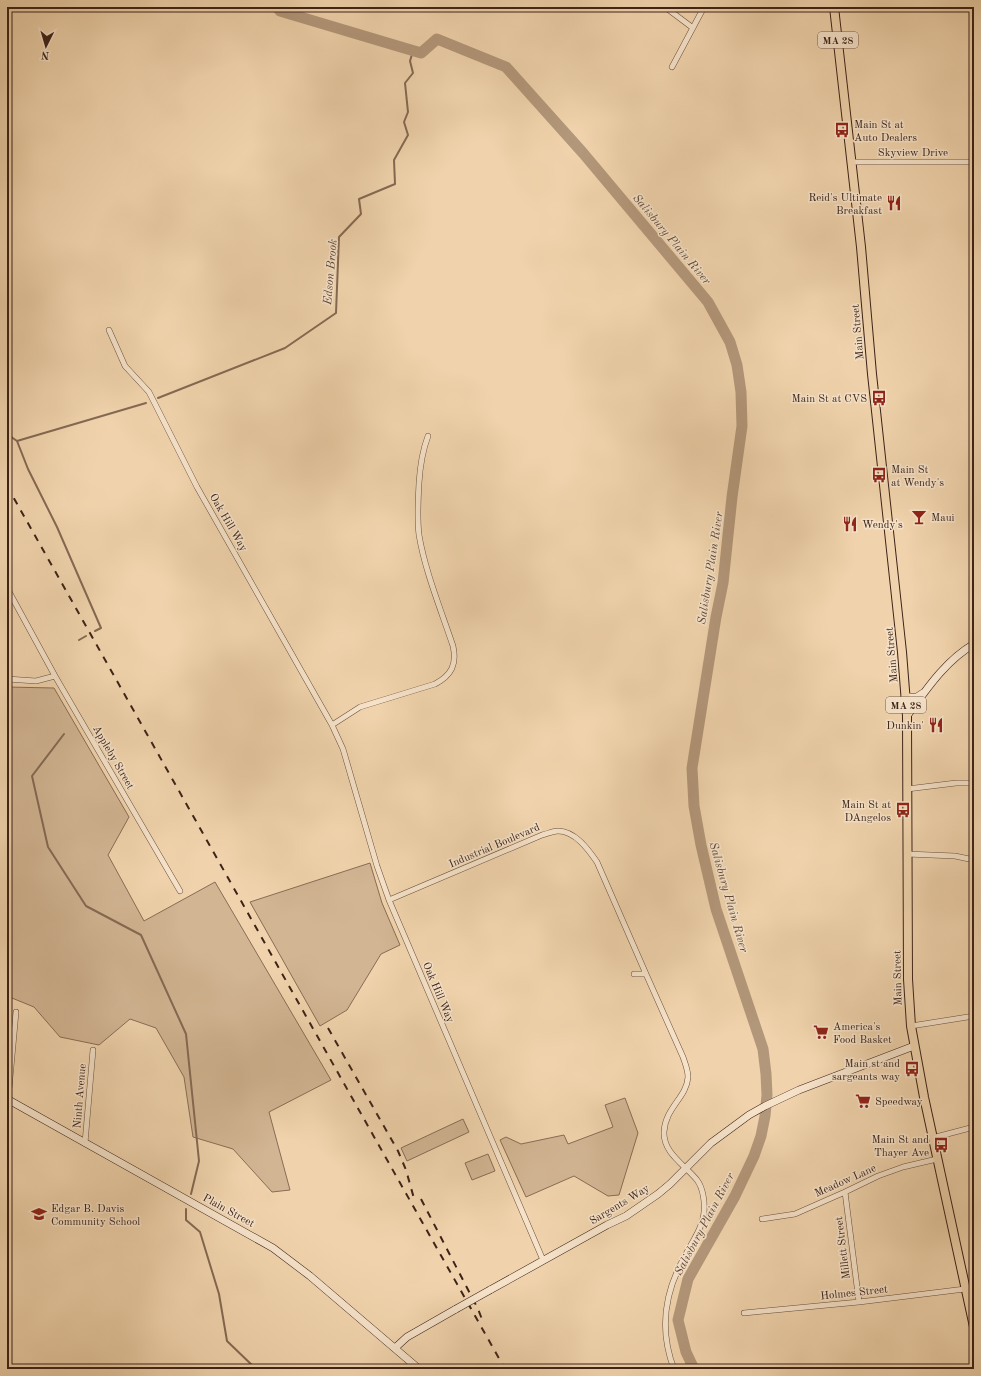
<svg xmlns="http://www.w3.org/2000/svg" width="981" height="1376" viewBox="0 0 981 1376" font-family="'Old Standard TT',serif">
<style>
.green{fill:#d2b593;stroke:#886c56}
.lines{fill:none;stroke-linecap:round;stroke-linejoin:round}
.stream{stroke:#846953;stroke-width:2}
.river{stroke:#b3977a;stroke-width:11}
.street-casing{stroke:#6a4f3d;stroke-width:6}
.secondary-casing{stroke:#3d2318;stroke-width:8}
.primary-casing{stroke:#3d2318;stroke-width:10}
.street{stroke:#f5e2c9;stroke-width:5}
.secondary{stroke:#f5e2c9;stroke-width:7}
.primary{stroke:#f0d3ac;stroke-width:8}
.rail{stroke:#3d2318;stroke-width:2;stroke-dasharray:7 7;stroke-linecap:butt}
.secondary-bridge-casing{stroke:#3d2318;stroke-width:8;stroke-linecap:butt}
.secondary-bridge{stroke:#f5e2c9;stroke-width:7}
.labels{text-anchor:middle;stroke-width:3;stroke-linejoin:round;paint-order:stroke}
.shield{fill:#f5e2c9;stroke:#745c4d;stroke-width:1}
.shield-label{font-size:10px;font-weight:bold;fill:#3d2318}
.poi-label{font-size:11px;fill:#3d2318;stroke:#f5e2c9;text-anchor:start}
.street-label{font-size:11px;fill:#3d2318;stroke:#f5e2c9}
.water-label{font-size:12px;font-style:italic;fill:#604635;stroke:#f5e2c9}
</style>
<rect width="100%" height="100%" fill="#f0d3ac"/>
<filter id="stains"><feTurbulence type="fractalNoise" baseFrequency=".005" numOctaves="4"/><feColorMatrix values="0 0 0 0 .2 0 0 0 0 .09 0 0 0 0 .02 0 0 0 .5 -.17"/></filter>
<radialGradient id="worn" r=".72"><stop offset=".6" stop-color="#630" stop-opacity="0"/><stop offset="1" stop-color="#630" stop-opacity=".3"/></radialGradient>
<path class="green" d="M 7,687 L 54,688 L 129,817 L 108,855 L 144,921 L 215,882 L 331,1080 L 269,1112 L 290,1190 L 272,1192 L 233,1149 L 193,1137 L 184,1077 L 156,1028 L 130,1019 L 99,1045 L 60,1037 L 34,1007 L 7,996 Z
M 370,863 L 382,903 L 400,945 L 381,954 L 347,1010 L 320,1026 L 250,902 Z
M 625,1098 L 638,1133 L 619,1195 L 608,1196 L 574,1176 L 526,1197 L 500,1140 L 506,1137 L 521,1144 L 564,1135 L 568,1144 L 613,1127 L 605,1105 Z
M 463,1119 L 469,1132 L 407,1161 L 401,1148 Z
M 488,1154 L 495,1171 L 472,1180 L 465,1163 Z"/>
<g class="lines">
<path class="stream" d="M 158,398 L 285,348 L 336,313 L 339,237 L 361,214 L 359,199 L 395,184 L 394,160 L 408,135 L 404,122 L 408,112 L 405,83 L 413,73 L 410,61 L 413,51
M 7,434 L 17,441 L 146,403
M 17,441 L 28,469 L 57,527 L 101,628 L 95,631
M 79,640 L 86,636
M 64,734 L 32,776 L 48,847 L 86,906 L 141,935 L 186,1034 L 199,1161 L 191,1194
M 186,1209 L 186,1220 L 200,1232 L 219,1294 L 227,1341 L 256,1369"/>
<path class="river" d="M 277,7 L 280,11 L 421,53 L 437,39 L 506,67 L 583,153 L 708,302 L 730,342 L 737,365 L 741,392 L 742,426 L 732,497 L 723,583 L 716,617 L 692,768 L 694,806 L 701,845 L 716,909 L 763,1049 L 766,1074 L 767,1095 L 765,1116 L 761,1136 L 754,1156 L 735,1196 L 688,1279 L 678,1320 L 686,1352 L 694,1369"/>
<g class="street-casing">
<path id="street" d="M 665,7 L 693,28
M 672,67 L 704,7
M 852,162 L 974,162
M 109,330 L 125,366 L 149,392 L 197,487 L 332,725 L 343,749 L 377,866 L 389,900 L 543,1260
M 7,588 L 55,676
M 7,679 L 36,681 L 55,676 L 180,891
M 332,725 L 360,707 L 435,684 C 452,675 457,664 453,646 C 441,610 425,571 419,535 C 417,518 418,500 419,483 C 420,467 422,452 428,436
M 907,789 L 956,783 L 974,783
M 907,854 L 955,856 L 974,860
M 389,900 L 542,835 C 547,834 553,831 558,831 C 575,831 588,849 597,862 L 646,974
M 634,974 L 646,974 L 683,1057 C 685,1063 688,1070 688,1077 C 687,1097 665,1108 664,1132 C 663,1153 685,1165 697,1180 C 703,1188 705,1202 704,1212 C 703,1227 692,1242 685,1256 C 665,1291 659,1330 674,1369
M 911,1026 L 974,1016
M 8,1100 L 16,1012
M 932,1138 L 974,1127
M 85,1143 L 93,1050
M 845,1192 L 859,1302
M 762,1219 L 795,1214 L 845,1192 L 878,1176 L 903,1167 L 937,1159
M 744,1313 L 859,1302 L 965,1289
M 967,1369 L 974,1368"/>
</g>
<g class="secondary-casing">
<path id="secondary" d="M 905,697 L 917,697 L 923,693
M 907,716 C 926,690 945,661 974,644
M 7,1099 L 273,1248 L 310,1276 L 419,1369
M 490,1290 L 607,1225 L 626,1216 L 658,1194 L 670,1184 L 711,1143 L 749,1115 L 765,1106 L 799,1090 L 914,1046
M 395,1348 L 407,1337 L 456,1309"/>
</g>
<g class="primary-casing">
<path id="primary" d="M 834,7 L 861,247 L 872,374 L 902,652 L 907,716 L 908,979 L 911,1026 L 924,1097 L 974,1327"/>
</g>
<use href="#street" class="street"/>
<use href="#secondary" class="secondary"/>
<use href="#primary" class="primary"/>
<path class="rail" d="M 7,486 L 505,1369
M 328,1028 L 398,1151 L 406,1170 L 415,1202
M 421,1199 L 478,1309 L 483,1322"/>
<g class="secondary-bridge-casing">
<path id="secondary-bridge" d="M 456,1309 L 490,1290"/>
</g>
<use href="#secondary-bridge" class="secondary-bridge"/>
</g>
<defs>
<g id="bus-bare" transform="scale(1.2)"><path d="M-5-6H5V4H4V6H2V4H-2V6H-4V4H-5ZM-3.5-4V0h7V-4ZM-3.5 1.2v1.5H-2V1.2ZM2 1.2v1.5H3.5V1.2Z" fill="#8f2418" stroke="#f5e2c9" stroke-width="2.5" paint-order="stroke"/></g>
<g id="restaurant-bare" transform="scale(1.2)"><path d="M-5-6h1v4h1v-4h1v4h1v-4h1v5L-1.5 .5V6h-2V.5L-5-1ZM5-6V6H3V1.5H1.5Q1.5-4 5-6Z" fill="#8f2418" stroke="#f5e2c9" stroke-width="2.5" paint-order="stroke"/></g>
<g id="bar-bare" transform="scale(1.2)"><path d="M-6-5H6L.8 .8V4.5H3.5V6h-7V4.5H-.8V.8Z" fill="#8f2418" stroke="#f5e2c9" stroke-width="2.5" paint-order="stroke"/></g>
<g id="supermarket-bare" transform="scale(1.2)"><path d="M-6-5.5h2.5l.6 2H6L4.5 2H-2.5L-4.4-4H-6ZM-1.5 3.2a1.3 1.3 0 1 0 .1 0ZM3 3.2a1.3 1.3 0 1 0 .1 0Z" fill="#8f2418" stroke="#f5e2c9" stroke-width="2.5" paint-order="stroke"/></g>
<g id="school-bare" transform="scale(1.2)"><path d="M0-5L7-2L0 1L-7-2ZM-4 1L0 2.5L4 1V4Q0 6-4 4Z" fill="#8f2418" stroke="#f5e2c9" stroke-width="2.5" paint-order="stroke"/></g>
</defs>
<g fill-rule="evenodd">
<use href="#bus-bare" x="842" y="130"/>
<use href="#restaurant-bare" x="894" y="203"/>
<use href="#bus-bare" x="879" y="398"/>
<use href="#bus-bare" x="879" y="475"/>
<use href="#bar-bare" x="919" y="517"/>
<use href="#restaurant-bare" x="850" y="524"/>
<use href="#restaurant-bare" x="936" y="725"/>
<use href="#bus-bare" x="903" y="810"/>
<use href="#supermarket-bare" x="821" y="1032"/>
<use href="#bus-bare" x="912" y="1069"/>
<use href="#supermarket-bare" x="863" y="1101"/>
<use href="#bus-bare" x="941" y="1145"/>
<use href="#school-bare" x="39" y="1214"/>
</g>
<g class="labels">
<g class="shield">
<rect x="818" y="32" width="40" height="16" rx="3"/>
<rect x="886" y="697" width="40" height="16" rx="3"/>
</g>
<g class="shield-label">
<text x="838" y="44">MA 28</text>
<text x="906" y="709">MA 28</text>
</g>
<g class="poi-label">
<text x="854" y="128">Main St at<tspan x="854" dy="13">Auto Dealers</tspan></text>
<text x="882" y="201" text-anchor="end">Reid's Ultimate<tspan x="882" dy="13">Breakfast</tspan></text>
<text x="867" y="402" text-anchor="end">Main St at CVS</text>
<text x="891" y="473">Main St<tspan x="891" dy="13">at Wendy's</tspan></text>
<text x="931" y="521">Maui</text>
<text x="862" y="528">Wendy's</text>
<text x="924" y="729" text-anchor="end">Dunkin'</text>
<text x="891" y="808" text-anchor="end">Main St at<tspan x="891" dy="13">DAngelos</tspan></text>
<text x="833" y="1030">America's<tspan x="833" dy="13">Food Basket</tspan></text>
<text x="900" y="1067" text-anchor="end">Main st and<tspan x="900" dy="13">sargeants way</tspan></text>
<text x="875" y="1105">Speedway</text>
<text x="929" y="1143" text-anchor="end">Main St and<tspan x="929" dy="13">Thayer Ave</tspan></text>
<text x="51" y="1212">Edgar B. Davis<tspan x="51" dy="13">Community School</tspan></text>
</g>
<g class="street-label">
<text x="913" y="156">Skyview Drive</text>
<text transform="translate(857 332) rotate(-95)" y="4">Main Street</text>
<text transform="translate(229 522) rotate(60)" y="4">Oak Hill Way</text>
<text transform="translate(891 655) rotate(-95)" y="4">Main Street</text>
<text transform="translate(114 757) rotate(60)" y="4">Appleby Street</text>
<text transform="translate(494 845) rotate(-23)" y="4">Industrial Boulevard</text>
<text transform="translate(897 978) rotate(-91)" y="4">Main Street</text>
<text transform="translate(439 992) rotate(67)" y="4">Oak Hill Way</text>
<text transform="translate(79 1096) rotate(-85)" y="4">Ninth Avenue</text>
<text transform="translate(845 1180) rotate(-24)" y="4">Meadow Lane</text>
<text transform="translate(619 1204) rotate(-31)" y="4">Sargents Way</text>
<text transform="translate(229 1210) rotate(29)" y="4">Plain Street</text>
<text transform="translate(842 1248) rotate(-97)" y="4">Millett Street</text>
<text transform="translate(854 1292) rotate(-6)" y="4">Holmes Street</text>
</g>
<g class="water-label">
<text transform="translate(672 239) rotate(50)" y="4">Salisbury Plain River</text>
<text transform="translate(330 272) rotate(-85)" y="4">Edson Brook</text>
<text transform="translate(710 568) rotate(-81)" y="4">Salisbury Plain River</text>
<text transform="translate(729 897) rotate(74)" y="4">Salisbury Plain River</text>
<text transform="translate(704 1224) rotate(-62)" y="4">Salisbury Plain River</text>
</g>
</g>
<rect width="981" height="1376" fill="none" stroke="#f0d3ac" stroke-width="24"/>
<rect x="8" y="8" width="965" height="1360" fill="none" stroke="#3d2318" stroke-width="2"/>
<rect x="12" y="12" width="957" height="1352" fill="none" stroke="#3d2318"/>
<g transform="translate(46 46) rotate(185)" stroke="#f5e2c9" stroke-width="3" paint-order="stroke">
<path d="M0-3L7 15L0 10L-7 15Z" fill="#3d2318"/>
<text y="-6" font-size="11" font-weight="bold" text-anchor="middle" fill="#3d2318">N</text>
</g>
<rect width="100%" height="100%" filter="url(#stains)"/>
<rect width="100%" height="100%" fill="url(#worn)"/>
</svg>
